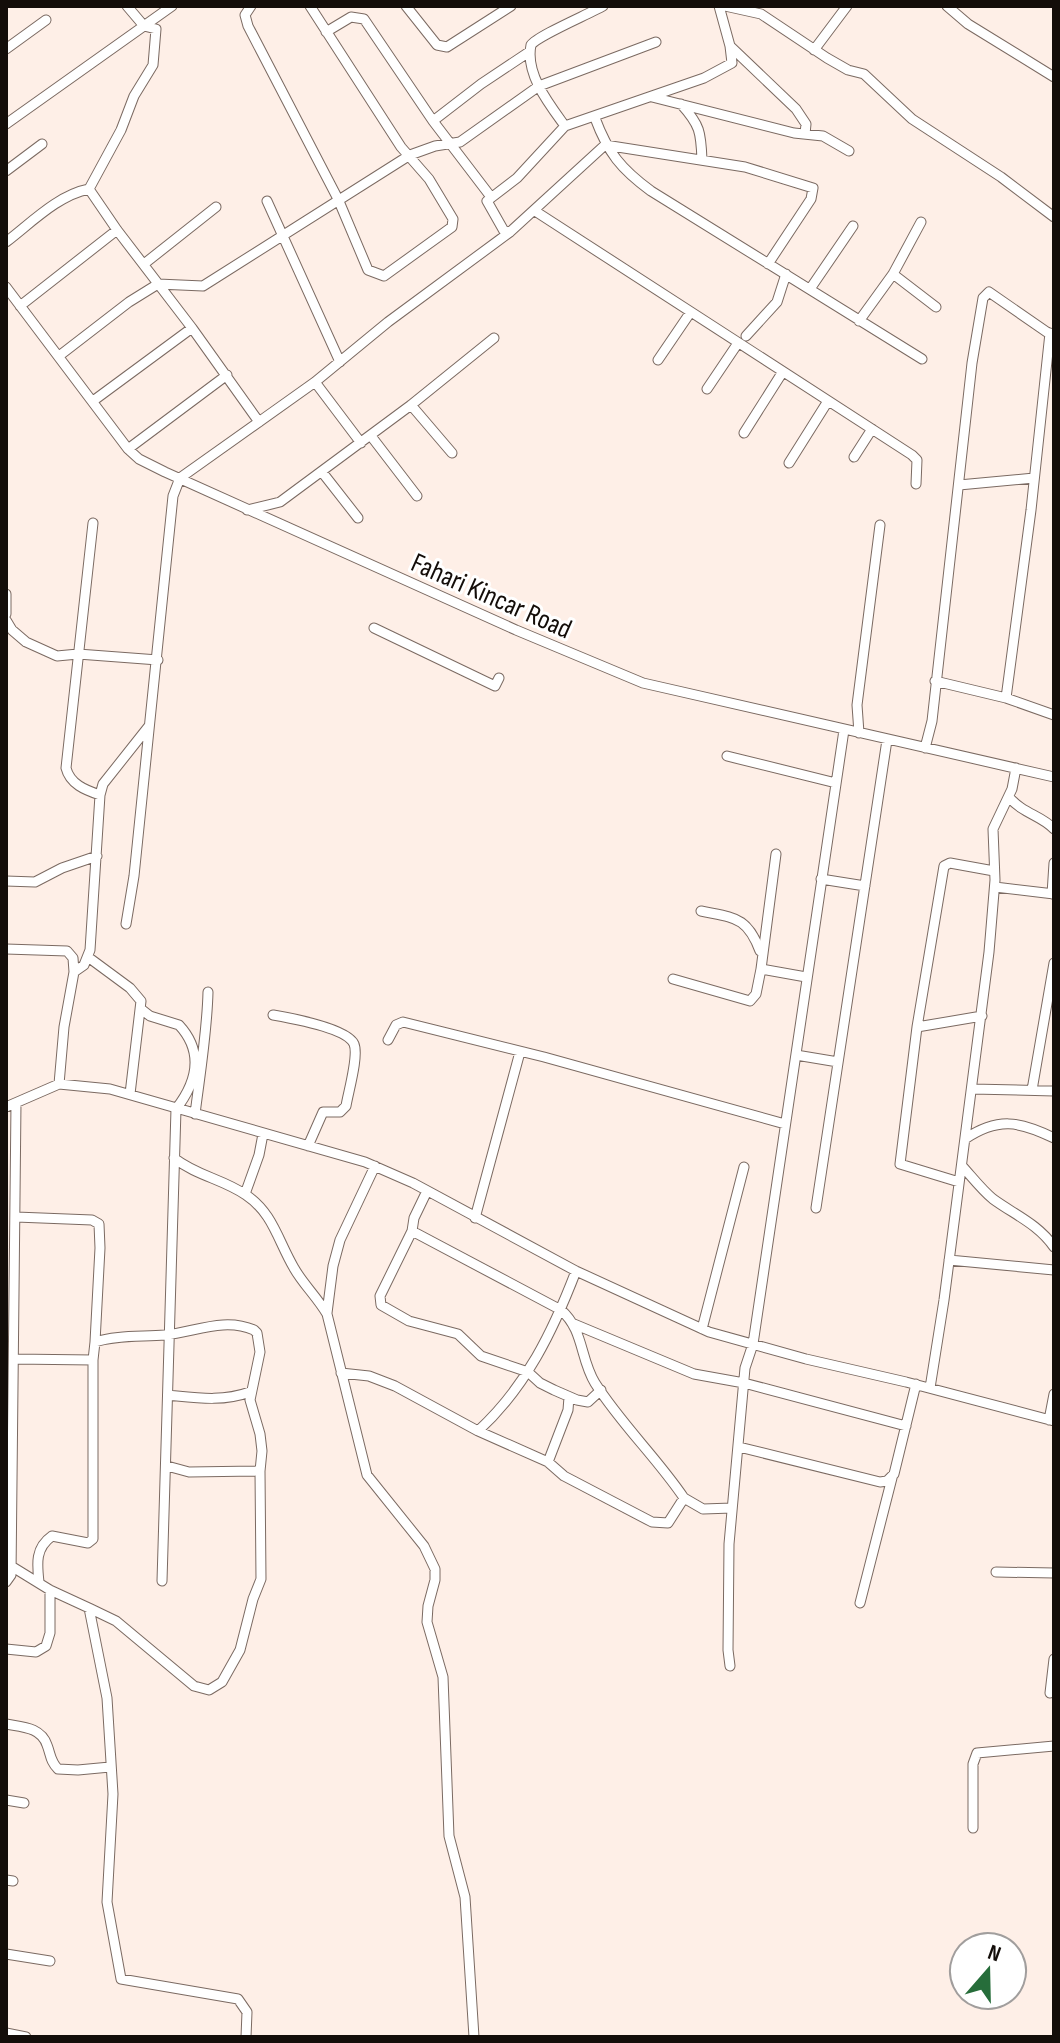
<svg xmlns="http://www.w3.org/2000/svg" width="1060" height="2043" viewBox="0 0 1060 2043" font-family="'Sofia Sans Condensed',sans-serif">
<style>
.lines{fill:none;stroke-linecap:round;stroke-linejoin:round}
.minor-casing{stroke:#7b6a62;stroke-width:11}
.minor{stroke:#fff;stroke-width:9}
.labels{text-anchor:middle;stroke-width:6;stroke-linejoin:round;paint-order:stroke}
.street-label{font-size:28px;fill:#130d09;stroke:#fff}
</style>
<rect width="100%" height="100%" fill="#feefe7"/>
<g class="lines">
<g class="minor-casing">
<path id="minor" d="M 251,6 L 245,15 L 248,26 L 338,199 L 368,270 L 384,276 L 452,227 L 453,219 L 429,179 L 401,147 L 310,6
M 406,6 L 437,45 L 447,47 L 511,6
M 725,6 L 761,14 L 827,58 L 848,70 L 864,74 L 912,119 L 1001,177 L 1054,217
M 947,6 L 968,24 L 1054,77
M 326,32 L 351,17 L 364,19 L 433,121 L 491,197
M 730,46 L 796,109 L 806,124 L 805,134
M 6,49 L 46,20
M 814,50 L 847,6
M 652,97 L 794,133 L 823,136 L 849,151
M 681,104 C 700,125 701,132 702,160
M 595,118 C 608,153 621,169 651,191 L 922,359
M 433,121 L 481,84 L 529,52
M 6,124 L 172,6
M 565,126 C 549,104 525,74 531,45 C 537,36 589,14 603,6
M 6,171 L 42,144
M 89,189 L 117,230 L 192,328 L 259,422
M 267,201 L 340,362
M 535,211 L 912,455 L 917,460 L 916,484
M 510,232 L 504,231 L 487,201 L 517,178 L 565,126 L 704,78 L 732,63 L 730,46 L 719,6
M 6,242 C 31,223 58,195 89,189 L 121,130 L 134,96 L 153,65 L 156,29 L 144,26 L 127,6
M 144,264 L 216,207
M 893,274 L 936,307
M 6,287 L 128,449 L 139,459 L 165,472 L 516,630 L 643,683 L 1054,777
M 810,289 L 853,226
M 20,306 L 117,230
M 859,321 L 893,274 L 921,222
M 746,336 L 777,302 L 786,274
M 59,356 L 129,302 L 158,284 L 203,286 L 410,155 L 435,146 L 460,142 L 539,86 L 656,42
M 658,360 L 690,313
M 315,382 L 361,443
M 707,389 L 738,343
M 93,401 L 192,328
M 411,405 L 452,453
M 744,433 L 782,373
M 371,436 L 417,496
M 128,449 L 227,375
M 854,457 L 872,429
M 789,463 L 828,401
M 322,472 L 358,518
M 959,485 L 1034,478
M 247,510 L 280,502 L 411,405 L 494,338
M 93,523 L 66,768 C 70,784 85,790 100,795
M 6,594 L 6,614
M 6,620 L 12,630 L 26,642 L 57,656 L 78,654 L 158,660
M 374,628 L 495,686 L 499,678
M 935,681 L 1006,698 L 1054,715
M 1006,698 L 1031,510 L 1050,333
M 859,733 L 857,705 L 880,525
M 925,748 L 932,721 L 972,363 L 983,298 L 989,292 L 1054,337
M 727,756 L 836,783
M 1009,797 C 1023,814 1041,815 1054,829
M 776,854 L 761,969 L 806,977
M 821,879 L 865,886
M 6,881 L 35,882 L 62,868 L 97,856
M 995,887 L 1054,894
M 1052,894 L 1054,863
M 701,911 C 734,918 747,916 760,951
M 126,924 L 134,876 L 173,496 L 180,478 L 315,382 L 388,322 L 510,232 L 605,145 L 745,167 L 813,188 L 811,199 L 768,264
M 6,949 L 67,951 L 73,958 L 74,972 L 64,1027 L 59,1084
M 88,957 L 130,988 L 141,1001 L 130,1094
M 74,972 L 84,965 L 90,950 L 100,795 L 103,784 L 149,726
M 673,979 L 750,1001 L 756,994 L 761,969
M 141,1009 L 150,1016 L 179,1025 C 204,1052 197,1082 176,1109 L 162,1581
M 273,1015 C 290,1018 347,1028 354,1044 C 359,1056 348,1093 346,1106 L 340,1112 L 323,1112 L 308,1146
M 917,1027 L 982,1016
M 388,1040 L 396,1025 L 403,1022 L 544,1057 L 785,1124
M 796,1055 L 838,1062
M 972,1089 L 1054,1091
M 1032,1090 L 1054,963
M 6,1107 L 59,1084 L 110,1089 L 365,1162 L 413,1183 L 576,1271 L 709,1332 L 806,1359 L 906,1382 L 1054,1421
M 195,1114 C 200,1074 207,1033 208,992
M 965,1139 C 998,1117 1019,1121 1054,1138
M 174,1158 C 197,1176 223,1179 246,1195 C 273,1213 278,1241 294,1268 C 303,1284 317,1297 327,1314 L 367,1475 L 424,1546 L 435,1569 L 435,1580 L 428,1606 L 427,1622 L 443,1677 L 449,1836 L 465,1897 L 474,2037
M 962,1166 C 972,1177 982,1190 993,1199 C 1015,1215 1038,1224 1054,1247
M 959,1182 L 900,1164 L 917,1027 L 944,866 L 950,863 L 994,871
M 427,1191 L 414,1218 L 412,1231 L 380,1296 L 381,1305 L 409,1321 L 458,1334 L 481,1356 L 528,1372 L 540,1383 L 554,1390 L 577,1400 L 588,1402 L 601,1390
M 245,1194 L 259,1155 L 263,1134
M 816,1208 L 887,740
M 16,1217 L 92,1220 L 99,1224 L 100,1248 L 95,1342
M 475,1218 L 520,1052
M 412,1231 L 561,1310 C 584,1330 580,1359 595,1383 C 621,1424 657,1458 684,1498 L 703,1509 L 732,1508
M 949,1260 L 1054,1270
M 327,1313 L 333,1266 L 340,1240 L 375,1166
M 574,1324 L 694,1374 L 744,1383 L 906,1426
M 702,1329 L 744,1167
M 14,1359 L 93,1360
M 341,1373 L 369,1376 L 395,1386 L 478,1431 L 548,1462 L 564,1476 L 652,1522 L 668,1523 L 684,1498
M 930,1388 L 944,1300 L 989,952 L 995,880 L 993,829 L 1012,789 L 1016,768
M 168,1395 C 198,1398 222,1402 250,1392
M 1049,1420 L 1054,1394
M 478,1431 C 526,1387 553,1331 576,1271
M 739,1447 L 880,1482 L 887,1481 L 894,1474 L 916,1384
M 548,1462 L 568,1410 L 569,1397
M 167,1466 L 189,1472 L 260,1471
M 11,1566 L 50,1590 L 89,1608 L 107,1698 L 113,1794 L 107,1902 L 121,1979 L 238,1999 L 247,2012 L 246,2037
M 996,1572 L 1054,1573
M 6,1582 L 11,1575 L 16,1103
M 39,1582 C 37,1564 35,1548 52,1536 L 88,1543 L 93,1539 L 93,1360 L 95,1342 C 116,1335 143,1337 165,1335 C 195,1332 224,1317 254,1330 L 257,1333 L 260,1352 L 250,1400 L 260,1434 L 262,1451 L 260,1471 L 261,1579 L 253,1599 L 240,1650 L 222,1682 L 209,1690 L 194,1686 L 116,1621 L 89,1608
M 860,1603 L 892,1478
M 6,1649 L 36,1652 L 46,1646 L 50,1633 L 50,1590
M 730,1666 L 728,1650 L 729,1544 L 745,1368 L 753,1344 L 844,730
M 1050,1693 L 1054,1659
M 6,1724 C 22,1727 41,1727 47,1745 C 51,1755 50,1761 58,1769 L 78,1770 L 110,1767
M 6,1800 L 24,1803
M 973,1828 L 973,1764 L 977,1753 L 1054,1746
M 6,1880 L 13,1881
M 6,1954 L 50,1961
M 6,2033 L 26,2037"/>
</g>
<use href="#minor" class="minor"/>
</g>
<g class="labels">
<g class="street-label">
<text transform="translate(492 595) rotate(24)" y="10">Fahari Kincar Road</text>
</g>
</g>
<rect width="1060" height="2043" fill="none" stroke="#130d09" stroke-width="16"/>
<g transform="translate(988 1971) rotate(20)"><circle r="38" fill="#ffffff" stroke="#a19e9d" stroke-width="2"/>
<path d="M0-6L14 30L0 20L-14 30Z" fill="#266d3a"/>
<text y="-12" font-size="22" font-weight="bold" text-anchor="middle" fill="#130d09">N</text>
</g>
</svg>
